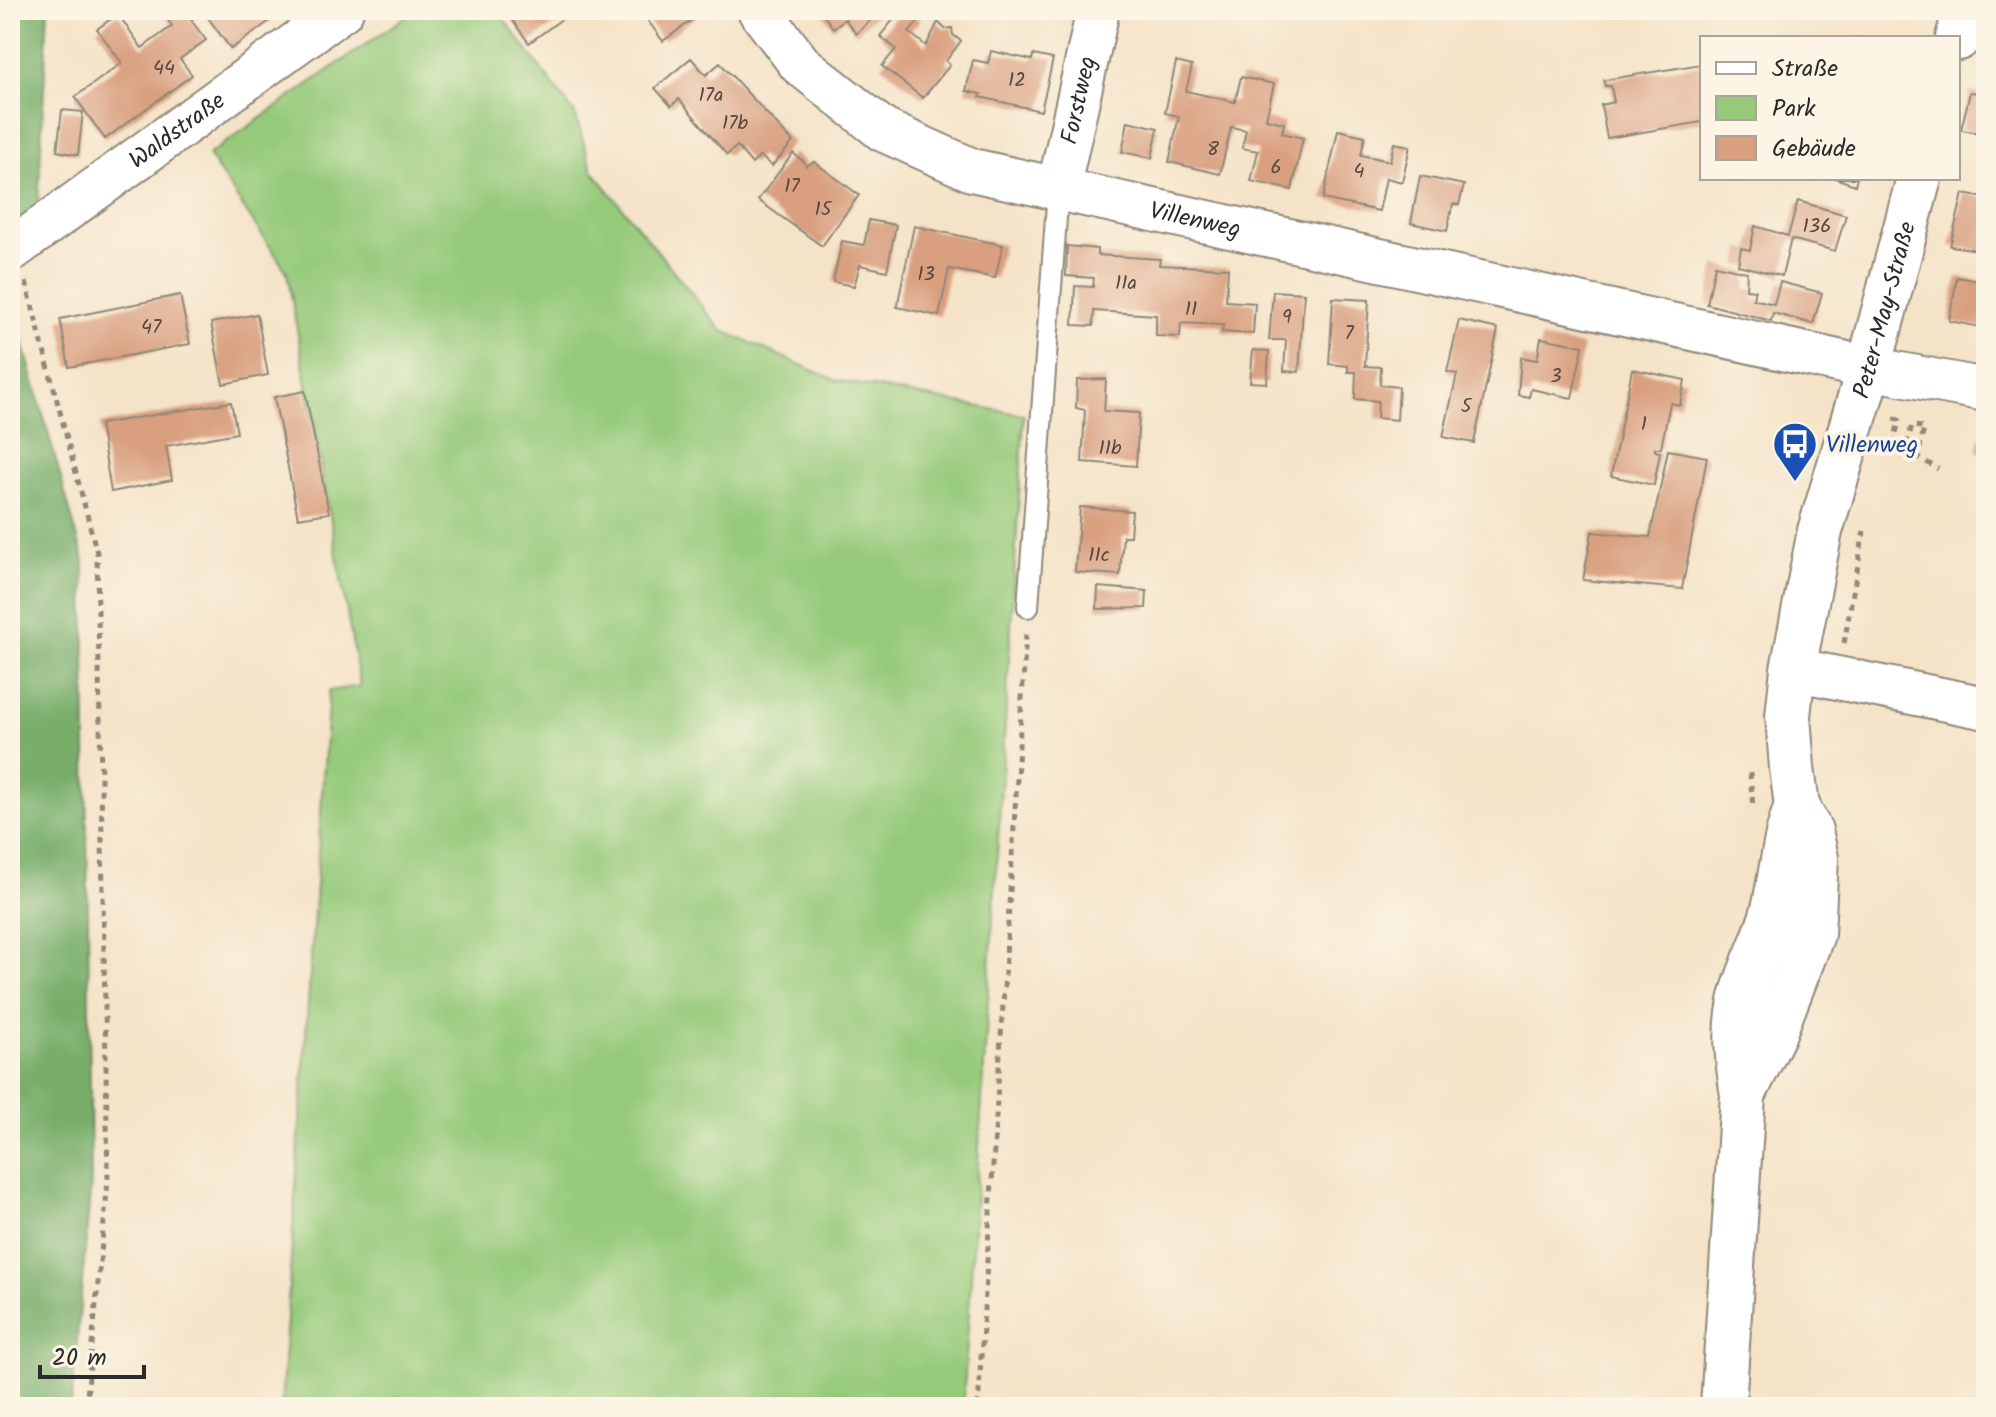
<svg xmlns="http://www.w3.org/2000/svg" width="1996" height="1417" viewBox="0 0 1996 1417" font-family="Kalam,sans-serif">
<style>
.green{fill:#96ca7a;stroke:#607a52;stroke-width:2}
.forest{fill:#78ae6a;stroke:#526c4a;stroke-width:2}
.building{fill:#d99f7f}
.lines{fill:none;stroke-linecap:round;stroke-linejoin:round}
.service-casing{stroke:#908779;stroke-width:24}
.minor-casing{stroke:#908779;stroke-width:46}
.secondary-casing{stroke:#908779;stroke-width:48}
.path{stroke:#908779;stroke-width:5;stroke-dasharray:6 6;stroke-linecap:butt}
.service{stroke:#fff;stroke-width:20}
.minor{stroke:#fff;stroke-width:42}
.secondary{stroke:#fff;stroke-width:44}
.labels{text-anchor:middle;stroke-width:8;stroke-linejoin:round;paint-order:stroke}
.number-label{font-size:20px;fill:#564840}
.street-label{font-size:24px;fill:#2b2b2b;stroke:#fcf5e5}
.transit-label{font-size:24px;fill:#164399;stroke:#fcf5e5;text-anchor:start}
</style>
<rect width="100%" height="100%" fill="#fcf5e5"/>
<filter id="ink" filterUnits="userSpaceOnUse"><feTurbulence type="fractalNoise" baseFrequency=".0125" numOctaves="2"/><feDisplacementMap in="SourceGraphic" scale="16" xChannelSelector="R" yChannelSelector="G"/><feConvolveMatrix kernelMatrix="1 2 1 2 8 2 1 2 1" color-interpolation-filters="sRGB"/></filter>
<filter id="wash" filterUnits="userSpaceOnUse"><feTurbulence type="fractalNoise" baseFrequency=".006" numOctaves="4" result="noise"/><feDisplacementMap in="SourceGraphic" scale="32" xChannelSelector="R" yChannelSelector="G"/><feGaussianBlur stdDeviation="1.8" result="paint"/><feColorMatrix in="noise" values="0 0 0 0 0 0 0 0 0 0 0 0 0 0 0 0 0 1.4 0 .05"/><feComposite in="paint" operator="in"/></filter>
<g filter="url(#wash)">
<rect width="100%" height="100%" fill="#f4e3c7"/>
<path class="green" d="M 415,10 L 497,10 L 575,114 L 592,170 L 721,330 L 835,380 L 1024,415 L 963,1407 L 281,1407 L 329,691 L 360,686 L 287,272 L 208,155 Z"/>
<path class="forest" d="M 10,10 L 48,10 L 38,210 L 10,224 Z
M 10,296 L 84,561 L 91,1183 L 71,1407 L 10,1407 Z"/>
<g id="blocks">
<path class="building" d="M 161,10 L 274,10 L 278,15 L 231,49 L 203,11 L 191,20 L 206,40 L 180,59 L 192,75 L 105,139 L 75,97 L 122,63 L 97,29 L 118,14 L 142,48 L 172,26 Z
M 505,10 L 574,10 L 529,43 Z
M 640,10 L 706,10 L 663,41 Z
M 820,10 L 881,10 L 856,34 L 845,19 L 833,28 Z
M 901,10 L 908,10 L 920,20 L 909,32 L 926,46 L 938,22 L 945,29 L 952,28 L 953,35 L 961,41 L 946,61 L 950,65 L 923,98 L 882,66 L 896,49 L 880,36 Z
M 991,51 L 1032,60 L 1033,55 L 1053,59 L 1041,111 L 980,97 L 981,94 L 966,91 L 973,60 L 988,63 Z
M 691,58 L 706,75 L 720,63 L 793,142 L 772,166 L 760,156 L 752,164 L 737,146 L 727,155 L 679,99 L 671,106 L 655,88 Z
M 1176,62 L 1192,66 L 1186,91 L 1235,102 L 1241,77 L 1274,84 L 1266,119 L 1284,123 L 1282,133 L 1303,138 L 1292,190 L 1251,181 L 1258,151 L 1242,148 L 1246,130 L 1231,127 L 1220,174 L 1169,162 L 1179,116 L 1165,113 Z
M 1702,64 L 1702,122 L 1607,138 L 1601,105 L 1614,102 L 1611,86 L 1605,86 L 1604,80 Z
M 1970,92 L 1986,94 L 1986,134 L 1961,130 Z
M 62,110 L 83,112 L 78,155 L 57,151 Z
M 1128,121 L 1158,128 L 1152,158 L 1122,152 Z
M 1338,130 L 1365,136 L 1361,155 L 1390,161 L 1394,143 L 1410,146 L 1402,182 L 1386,178 L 1379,211 L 1323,199 Z
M 793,153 L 804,162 L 806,166 L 814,162 L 859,195 L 822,246 L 758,200 Z
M 1420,176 L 1464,185 L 1459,205 L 1453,204 L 1447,231 L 1411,223 Z
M 1835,178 L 1857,178 L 1855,185 Z
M 1963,194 L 1986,198 L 1986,251 L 1950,246 Z
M 1798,201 L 1846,215 L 1835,251 L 1791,239 L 1782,276 L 1738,265 L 1741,248 L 1750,250 L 1755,226 L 1788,236 Z
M 869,220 L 896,225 L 887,271 L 860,265 L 854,286 L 833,282 L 842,241 L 864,245 Z
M 914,226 L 1003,245 L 995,278 L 949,269 L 939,316 L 897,307 Z
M 1067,246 L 1097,249 L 1097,255 L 1160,259 L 1159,265 L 1228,268 L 1226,301 L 1255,303 L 1253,334 L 1222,332 L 1223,325 L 1181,323 L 1180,337 L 1156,336 L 1156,315 L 1094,311 L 1093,326 L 1073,325 L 1075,286 L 1093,287 L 1094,278 L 1066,276 Z
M 1715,265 L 1747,272 L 1746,289 L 1755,290 L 1753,299 L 1774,304 L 1780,282 L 1822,293 L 1813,324 L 1773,313 L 1771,321 L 1707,304 Z
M 1957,277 L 1986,282 L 1986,328 L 1949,321 Z
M 1273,291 L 1304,293 L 1299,372 L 1284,371 L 1286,340 L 1269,340 Z
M 180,295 L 190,344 L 69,367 L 60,319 Z
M 1333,298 L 1369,300 L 1365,366 L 1381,367 L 1380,385 L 1399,387 L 1397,420 L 1377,418 L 1378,401 L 1355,399 L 1356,372 L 1348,372 L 1348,366 L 1329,364 Z
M 257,314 L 268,375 L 223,384 L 211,323 Z
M 1459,320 L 1498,329 L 1474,443 L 1443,437 L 1457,374 L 1447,372 Z
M 1541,338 L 1583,346 L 1572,398 L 1531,389 L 1529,397 L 1518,395 L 1521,357 L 1537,360 Z
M 1253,350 L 1269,351 L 1267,383 L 1250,382 Z
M 1632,369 L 1685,380 L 1680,405 L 1670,403 L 1661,448 L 1655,448 L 1655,451 L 1660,452 L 1654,485 L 1611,476 Z
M 1106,379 L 1104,411 L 1139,413 L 1136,466 L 1082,462 L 1085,410 L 1076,408 L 1077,380 Z
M 305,391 L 329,513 L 298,518 L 274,397 Z
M 231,402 L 237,433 L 166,446 L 172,480 L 111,492 L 100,424 Z
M 1980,437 L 1986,438 L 1986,453 L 1977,452 Z
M 1668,450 L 1707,457 L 1682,589 L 1583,580 L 1592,532 L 1650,537 Z
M 1080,507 L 1132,511 L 1130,536 L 1123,536 L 1120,575 L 1075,572 Z
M 1098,587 L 1147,591 L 1146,608 L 1097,609 Z"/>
</g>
</g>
<g filter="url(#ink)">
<use href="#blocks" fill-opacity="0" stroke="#908779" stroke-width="2"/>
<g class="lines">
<g class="service-casing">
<path id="service" d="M 1028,607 L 1058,190"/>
</g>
<g class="minor-casing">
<g id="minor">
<path id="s1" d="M 759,10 L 800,64 L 883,130 L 972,170 L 1869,368 L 1986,390"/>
<path id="s2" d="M 1058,190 L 1098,10"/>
<path id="s3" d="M 10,251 L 342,10"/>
<path d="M 1793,669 L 1986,708"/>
</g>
</g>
<g class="secondary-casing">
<g id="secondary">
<path d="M 1958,38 L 1966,10"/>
<path id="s4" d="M 1743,1095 L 1773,1035 L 1812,934 L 1816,858 L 1810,831 L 1797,806 L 1792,768 L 1788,716 L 1793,669 L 1820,531 L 1869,368 L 1919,178"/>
<path d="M 1723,1407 L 1743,1095 C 1738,1065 1734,1033 1741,1002 C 1747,973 1766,940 1774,909 C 1782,874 1784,839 1797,806"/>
</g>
</g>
<path class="path" d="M 26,282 L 97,553 L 108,1181 L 86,1407
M 1894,419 L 1899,420 L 1892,451 L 1905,454 L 1912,425 L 1924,428 L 1918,457 L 1938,469
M 1844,643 L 1864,531
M 1750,773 L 1753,807
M 978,1407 L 1026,633"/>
<use href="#service" class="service"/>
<use href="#minor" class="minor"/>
<use href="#secondary" class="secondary"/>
</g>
</g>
<defs>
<g id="bus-pin" transform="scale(2.3)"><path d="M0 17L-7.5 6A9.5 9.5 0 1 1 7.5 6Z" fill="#1a4fb4" stroke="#fcf5e5"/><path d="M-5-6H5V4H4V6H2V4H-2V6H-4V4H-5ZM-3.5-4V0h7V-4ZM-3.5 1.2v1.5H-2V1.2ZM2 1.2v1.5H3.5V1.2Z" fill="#fff"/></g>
</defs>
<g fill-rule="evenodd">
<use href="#bus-pin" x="1795" y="444"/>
</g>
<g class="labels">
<g class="number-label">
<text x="164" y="74">44</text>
<text x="1017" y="86">12</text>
<text x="711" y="101">17a</text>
<text x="735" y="129">17b</text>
<text x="1213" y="155">8</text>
<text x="1276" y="173">6</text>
<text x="1359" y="177">4</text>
<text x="792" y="192">17</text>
<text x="823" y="215">15</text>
<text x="1817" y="232">136</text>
<text x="926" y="280">13</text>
<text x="1126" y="289">11a</text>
<text x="1191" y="315">11</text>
<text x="1287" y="323">9</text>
<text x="151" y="333">47</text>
<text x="1349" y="339">7</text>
<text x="1556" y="382">3</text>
<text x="1466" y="412">5</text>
<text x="1644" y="430">1</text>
<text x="1110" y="454">11b</text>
<text x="1099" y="561">11c</text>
</g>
<g class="street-label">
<text dy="8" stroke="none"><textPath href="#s2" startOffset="92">Forstweg</textPath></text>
<text dy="8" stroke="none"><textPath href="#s3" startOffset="206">Waldstraße</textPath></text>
<text dy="8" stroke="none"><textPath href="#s1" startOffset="500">Villenweg</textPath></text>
<text dy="8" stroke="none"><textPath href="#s4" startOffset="816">Peter-May-Straße</textPath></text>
</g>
<g class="transit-label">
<text x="1826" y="452">Villenweg</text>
</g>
</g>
<rect width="1996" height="1417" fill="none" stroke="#fcf5e5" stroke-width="40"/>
<rect x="1700" y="36" width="260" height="144" fill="#fcf5e5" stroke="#a8a49b" stroke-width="2"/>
<rect x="1716" y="62" width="40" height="12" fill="#ffffff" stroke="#a8a49b" stroke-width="2"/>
<text x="1772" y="76" font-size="24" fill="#2b2b2b">Straße</text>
<rect x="1716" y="96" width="40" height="24" fill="#96ca7a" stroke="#a8a49b" stroke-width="2"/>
<text x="1772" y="116" font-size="24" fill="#2b2b2b">Park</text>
<rect x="1716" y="136" width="40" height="24" fill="#d99f7f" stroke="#a8a49b" stroke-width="2"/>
<text x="1772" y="156" font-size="24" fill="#2b2b2b">Gebäude</text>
<path d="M40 1365v12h104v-12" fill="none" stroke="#2b2b2b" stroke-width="4"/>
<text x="52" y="1365" font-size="24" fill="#2b2b2b" stroke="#fcf5e5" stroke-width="6" paint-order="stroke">20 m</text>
</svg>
